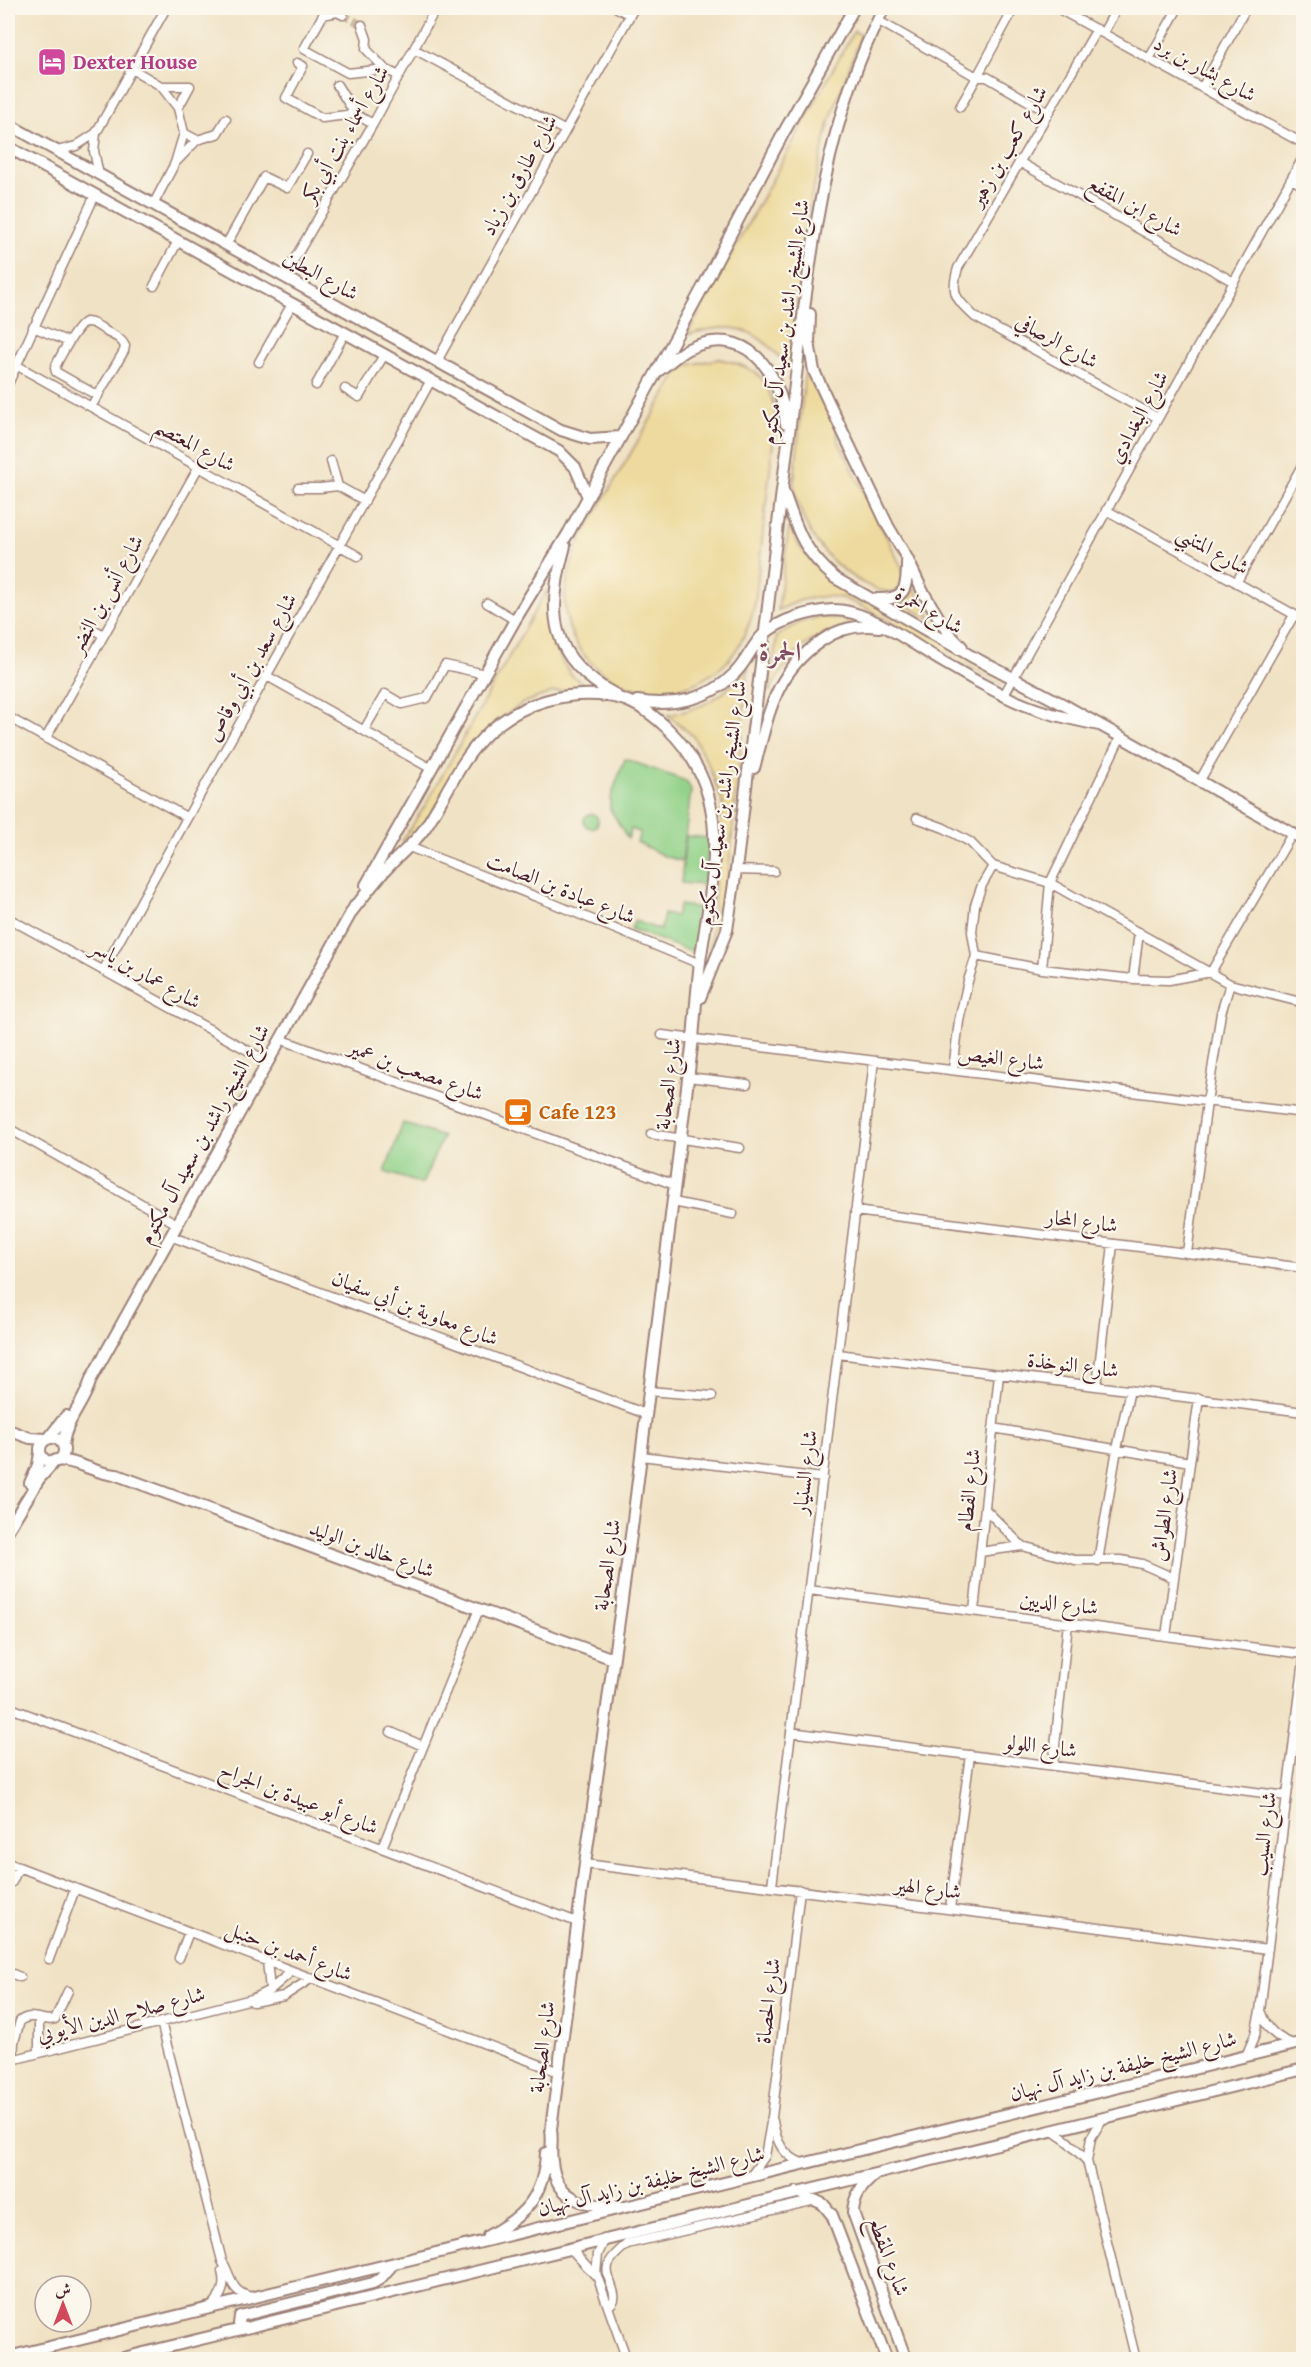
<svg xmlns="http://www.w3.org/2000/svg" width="1311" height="2367" viewBox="0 0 1311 2367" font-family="'Gentium Book Plus',Amiri,serif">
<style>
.green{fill:#92d289;stroke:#6e785a;stroke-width:1.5}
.sand{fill:#eeda9e;stroke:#9c7c64;stroke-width:1.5}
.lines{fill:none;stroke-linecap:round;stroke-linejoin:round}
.minor-tunnel{stroke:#cfbba6;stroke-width:8;stroke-dasharray:8 4;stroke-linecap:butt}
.minor-casing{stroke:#9d8078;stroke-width:11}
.tertiary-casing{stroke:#9d8078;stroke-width:14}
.minor{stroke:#fff;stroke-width:8}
.tertiary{stroke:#fff;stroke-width:10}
.labels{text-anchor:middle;stroke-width:4.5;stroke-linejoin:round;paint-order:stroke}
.hotel-label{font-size:21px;font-weight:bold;fill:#b23c85;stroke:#fbf7ec;text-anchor:start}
.street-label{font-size:21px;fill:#4a1f2b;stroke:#fbf7ec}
.food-label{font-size:21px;font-weight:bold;fill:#c56008;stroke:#fbf7ec;text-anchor:start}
.district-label{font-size:27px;font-weight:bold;fill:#814e64;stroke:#fbf7ec}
</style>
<rect width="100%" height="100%" fill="#fbf7ec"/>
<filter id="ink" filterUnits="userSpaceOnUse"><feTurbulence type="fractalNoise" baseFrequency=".0167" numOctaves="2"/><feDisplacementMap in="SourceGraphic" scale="12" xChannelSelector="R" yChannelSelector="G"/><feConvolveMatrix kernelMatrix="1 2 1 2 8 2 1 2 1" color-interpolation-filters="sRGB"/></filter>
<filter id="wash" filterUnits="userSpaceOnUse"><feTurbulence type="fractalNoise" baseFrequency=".008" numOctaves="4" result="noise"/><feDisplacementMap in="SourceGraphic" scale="24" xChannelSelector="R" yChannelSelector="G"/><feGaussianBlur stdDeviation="1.35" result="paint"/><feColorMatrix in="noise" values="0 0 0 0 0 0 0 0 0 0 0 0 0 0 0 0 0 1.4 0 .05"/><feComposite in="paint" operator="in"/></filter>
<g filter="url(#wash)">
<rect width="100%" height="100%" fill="#f0e2c5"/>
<path class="green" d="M 625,759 L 686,781 L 691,790 L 682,861 L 664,856 L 637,842 L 640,832 L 631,829 L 628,839 L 610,809 L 610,799 Z
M584 821a7 7 0 1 1 14 0a7 7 0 1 1-14 0Z
M 686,836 L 709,838 L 705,885 L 681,883 Z
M 679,905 L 701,908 C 700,924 703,941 689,951 L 631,929 L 635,921 L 661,930 L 664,914 L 676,916 Z
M 403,1123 L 443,1137 L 422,1184 L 385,1172 Z"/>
<path class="sand" d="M 854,31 L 861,35 L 829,123 L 807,215 L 789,368 C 757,329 737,319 687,335 Z
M 719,359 C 757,367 769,377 776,416 L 755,603 C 750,626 741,647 725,664 C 718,671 707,677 698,682 C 640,710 568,670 565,604 C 564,581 574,558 581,538 L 677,374 L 688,365 Z
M 806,362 L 836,424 L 838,440 L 900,564 L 904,576 L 898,591 C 884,594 875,589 863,583 C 825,562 799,526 794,483 Z
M 789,526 L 799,546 L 814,564 L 1006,679 L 1002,685 L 870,610 L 843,598 L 826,596 L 801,600 L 778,610 Z
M 914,588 L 933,621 L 902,603 L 912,596 Z
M 546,591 C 549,618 552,651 570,673 C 575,679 583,683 589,688 L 553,692 L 523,703 L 498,720 L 409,845 L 402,841 L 426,804 Z
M 819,617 L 836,618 L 860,625 C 812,632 791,650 769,693 L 777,636 L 799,623 Z
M 748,667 L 723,930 L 709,958 L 723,803 L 708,764 L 693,736 L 668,715 C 703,709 726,696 748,667 Z"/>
</g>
<g filter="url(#ink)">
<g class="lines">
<path class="minor-tunnel" d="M 343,15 L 362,25"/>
<g class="minor-casing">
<path id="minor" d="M 617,8 L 630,15
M 1057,8 L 1304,144
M 343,15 L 337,12 L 323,15 L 304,49 L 348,73 L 385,69
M 877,20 L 977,77 L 1014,8
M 362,25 L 367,39 L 366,49 L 385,69 L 399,76
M 1097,29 L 958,268 C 950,294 956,299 975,317 L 1158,418
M 1103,33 L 1117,8
M 414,49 L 564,130
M 1149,59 L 1178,8
M 297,63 L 303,66 L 286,98 L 322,118 L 355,114 L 373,124
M 132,69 L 161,86
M 337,85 L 355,114
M 1202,88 L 1246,8
M 960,107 L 977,77 L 987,77 L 1047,112
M 178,108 L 190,86 L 161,86 L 178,108 L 184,133 L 197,140
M 184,133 L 175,163 L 197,140 L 217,134 L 226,119
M 57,151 L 76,146 L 96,133
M 1019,162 L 1234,282
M 99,175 L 94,151 L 96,133 L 166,8
M 1291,179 L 1304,186
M 153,205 L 175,163
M 226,245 L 264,177 L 287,188 L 307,154
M 284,277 L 373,124 L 436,8
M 154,286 L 178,241
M 33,327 L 69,342
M 437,361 L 634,8
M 259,362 L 292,304
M 16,365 L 358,556
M 8,384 L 95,195
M 316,385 L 345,333
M 345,389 L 359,397 L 384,355
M 91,407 L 124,351 L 125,346 C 121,338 115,336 107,332 C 102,328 93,321 86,322 C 78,323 58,360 55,368 L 56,372 L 98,396
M 338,486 L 365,501
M 298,488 L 320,488 L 338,486 L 331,461
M 1106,510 L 1304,620
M 1236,583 L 1304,462
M 487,603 L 515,620
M 87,625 L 103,635
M 267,676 L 430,768
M 1004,695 L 1304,156
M 8,717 L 186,817
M 364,730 L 385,694 L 402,704 L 427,698 L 445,665 L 485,674
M 46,738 L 198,468
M 1199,782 L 1294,615
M 917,818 L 944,828 L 970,842 L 993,866 L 1050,883 L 1230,984 L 1304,1003
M 409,847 L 552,903 L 700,964
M 736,870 L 774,871
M 8,918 L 267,1061
M 976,956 L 1042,969 L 1133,979 L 1169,980 L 1211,972 L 1292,834
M 1042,969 L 1050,883 L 1120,738
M 103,971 C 210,773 323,578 431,380
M 1133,979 L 1139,932
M 662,1035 L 1304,1113
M 280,1039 L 675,1185
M 953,1070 L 959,1021 L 968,981 L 976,956 L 972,932 L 975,905 L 982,885 L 993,866
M 688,1077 L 747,1084
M 8,1128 L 177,1224
M 651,1134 L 740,1148
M 673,1202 L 733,1214
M 855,1211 L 1304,1268
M 170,1236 L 646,1414
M 1187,1253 L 1207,1102 L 1221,1013 L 1230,984
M 838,1354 L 1304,1412
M 1097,1386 L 1113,1244
M 648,1391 L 712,1396
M 993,1428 L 1190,1462
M 641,1456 L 823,1478
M 985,1509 L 1022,1546
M 980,1552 L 1022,1546 L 1075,1560 L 1121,1560 L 1142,1564 L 1174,1578
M 1098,1561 L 1117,1449 L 1130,1390
M 809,1590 L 1304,1654
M 974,1611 L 999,1374
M 1166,1636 L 1199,1398
M 8,1707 L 577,1922
M 391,1732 L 423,1746
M 791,1732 L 1287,1796
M 1053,1765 L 1068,1623
M 382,1848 L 479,1609
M 8,1863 L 559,2072
M 585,1864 L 1268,1949
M 12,1882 L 19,1867
M 772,1886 L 874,1061
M 950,1909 L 970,1755
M 179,1958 L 189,1932
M 49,1959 L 75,1889
M 267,1961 L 270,1990
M 8,1972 L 20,1977
M 253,2002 L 284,1996 L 312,1978
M 1261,2013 C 1267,2030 1277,2038 1293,2044
M 161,2022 L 222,2261 C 233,2278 229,2292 252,2297
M 39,2053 L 39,2018
M 1246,2056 L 1255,2035 L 1260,2011 L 1304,1660
M 13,2059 L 14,2042 L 20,2021 C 32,2011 43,2023 55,2019 L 68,1991
M 8,2061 L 252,1999 L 270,1990 L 292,1971
M 1103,2118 L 1091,2138 L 1087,2161 L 1136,2360
M 773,2121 C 776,2142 783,2156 804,2164
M 1051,2130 L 1067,2141 L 1087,2161
M 751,2176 L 765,2156 L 772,2117 L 800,1890
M 605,2239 L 598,2254 L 596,2273 L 627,2360
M 570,2248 L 596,2276
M 608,2306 C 624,2298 604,2280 608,2266 C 610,2258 621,2249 627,2244 L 816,2200
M 211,2307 C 222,2296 226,2286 222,2271"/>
</g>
<g class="tertiary-casing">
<path id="tertiary" d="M 8,124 L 561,430 L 590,439 L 621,437
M 8,147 L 559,451 L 575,467 L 588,497
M 810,314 L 809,342 L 814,371 L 828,401 L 888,526 L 907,558 L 922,590 L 948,633 L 962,647
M 658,371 C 668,364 678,354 688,349 C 746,322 781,372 786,424
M 783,490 C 798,531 801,548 835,578 L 971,656 L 1068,707 L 1304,840
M 565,546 C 546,613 549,659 616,695
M 874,599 C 906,600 907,590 907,562
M 637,701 C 671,707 709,700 734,674 C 746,663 752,645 764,634 C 782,619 810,611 833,610 C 869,610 912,644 943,662 C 963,674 983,685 1003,695 C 1034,711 1065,718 1099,725
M 754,768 C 769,715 773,674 821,641 C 838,629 859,624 879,627
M 366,885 L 515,620 L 569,532 L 703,287 L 784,132 L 854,8
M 353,910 C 366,893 379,876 394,861 C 405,850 416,841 425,828 C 446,796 461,757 490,731 C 523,702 565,691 608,696 C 632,699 650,712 667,728 C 737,795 712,877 700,962 C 697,988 695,1014 693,1039 L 632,1528 L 585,1864 L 551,2129 C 553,2140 550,2151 552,2162 C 556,2203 590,2206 623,2207
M 700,998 L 727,930 L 736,870 C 754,722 772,573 790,425 C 808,284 817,135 884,8
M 8,1430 L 30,1438 L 46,1439
M40 1450a12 12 0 1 1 24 0a12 12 0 1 1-24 0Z
M 48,1439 L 66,1416
M 63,1446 C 65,1420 85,1403 91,1379 L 356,904
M 56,1460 C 79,1460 97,1475 117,1475 L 613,1659
M 30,1483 L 38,1465 L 40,1453
M 8,1530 L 39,1479 L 55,1461
M 876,2174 C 863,2185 854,2194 853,2212 L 906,2360
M 797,2192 L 823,2204 L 832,2215 L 887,2360
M 488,2236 C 525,2216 544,2196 546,2153
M 243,2328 L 239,2324 L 240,2316 L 373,2283 L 380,2279 L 393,2264
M 8,2357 L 1304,2042
M 115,2360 L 1304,2069"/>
</g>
<use href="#minor" class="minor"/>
<use href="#tertiary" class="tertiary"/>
</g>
</g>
<defs>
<g id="hotel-square" transform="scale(1.5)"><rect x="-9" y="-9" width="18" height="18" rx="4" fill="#d1479c" stroke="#fbf7ec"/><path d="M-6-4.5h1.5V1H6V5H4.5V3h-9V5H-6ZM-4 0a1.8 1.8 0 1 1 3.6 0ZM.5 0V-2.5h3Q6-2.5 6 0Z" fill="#fff"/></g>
<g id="cafe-square" transform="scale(1.5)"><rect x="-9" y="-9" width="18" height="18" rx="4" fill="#e8710a" stroke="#fbf7ec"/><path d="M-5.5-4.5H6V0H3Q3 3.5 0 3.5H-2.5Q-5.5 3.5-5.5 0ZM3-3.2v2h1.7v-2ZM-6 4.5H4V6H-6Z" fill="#fff"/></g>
</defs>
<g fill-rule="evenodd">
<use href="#hotel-square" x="52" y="62"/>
<use href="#cafe-square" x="518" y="1112"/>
</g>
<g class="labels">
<g class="hotel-label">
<text x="73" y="69">Dexter House</text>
</g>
<g class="street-label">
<text transform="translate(1205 69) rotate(29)" y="7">شارع بشار بن برد</text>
<text transform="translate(345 134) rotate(-60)" y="7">شارع أسماء بنت أبي بكر</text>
<text transform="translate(1008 146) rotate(-60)" y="7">شارع كعب بن زهير</text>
<text transform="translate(519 175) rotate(-61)" y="7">شارع طارق بن زياد</text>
<text transform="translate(1135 206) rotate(29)" y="7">شارع ابن المقفع</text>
<text transform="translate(321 275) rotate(29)" y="7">شارع البطين</text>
<text transform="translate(785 322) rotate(-82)" y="7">شارع الشيخ راشد بن سعيد آل مكتوم</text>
<text transform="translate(1057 341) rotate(29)" y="7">شارع الرصافي</text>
<text transform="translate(1138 417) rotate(-61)" y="7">شارع البغدادي</text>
<text transform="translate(195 445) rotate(29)" y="7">شارع المعتصم</text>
<text transform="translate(1213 550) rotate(29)" y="7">شارع المتنبي</text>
<text transform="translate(106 594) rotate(-61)" y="7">شارع أنس بن النضر</text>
<text transform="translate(929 610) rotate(30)" y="7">شارع الحمرة</text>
<text transform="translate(251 667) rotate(-61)" y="7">شارع سعد بن أبي وقاص</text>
<text transform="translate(722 803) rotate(-82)" y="7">شارع الشيخ راشد بن سعيد آل مكتوم</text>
<text transform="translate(561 888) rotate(22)" y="7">شارع عبادة بن الصامت</text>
<text transform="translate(146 974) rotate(29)" y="7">شارع عمار بن ياسر</text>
<text transform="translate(1001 1058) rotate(7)" y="7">شارع الغيص</text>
<text transform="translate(416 1070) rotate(20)" y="7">شارع مصعب بن عمير</text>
<text transform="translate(668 1084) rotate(-83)" y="7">شارع الصحابة</text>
<text transform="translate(204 1134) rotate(-61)" y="7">شارع الشيخ راشد بن سعيد آل مكتوم</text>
<text transform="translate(1082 1221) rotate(7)" y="7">شارع المحار</text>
<text transform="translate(415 1308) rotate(21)" y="7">شارع معاوية بن أبي سفيان</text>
<text transform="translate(1073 1365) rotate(7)" y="7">شارع النوخذة</text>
<text transform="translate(805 1472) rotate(-83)" y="7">شارع السنيار</text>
<text transform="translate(969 1490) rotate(-84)" y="7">شارع الفطام</text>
<text transform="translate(1164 1515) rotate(-82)" y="7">شارع الطواش</text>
<text transform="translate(372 1549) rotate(20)" y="7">شارع خالد بن الوليد</text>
<text transform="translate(607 1565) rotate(-82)" y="7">شارع الصحابة</text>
<text transform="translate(1059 1603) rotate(7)" y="7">شارع الديين</text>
<text transform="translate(1041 1746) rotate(7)" y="7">شارع اللولو</text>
<text transform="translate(299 1798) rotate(21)" y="7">شارع أبو عبيدة بن الجراح</text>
<text transform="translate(1264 1834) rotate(-83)" y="7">شارع السيب</text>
<text transform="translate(928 1888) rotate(7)" y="7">شارع الهير</text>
<text transform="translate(289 1951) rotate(21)" y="7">شارع أحمد بن حنبل</text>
<text transform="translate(768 2001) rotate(-83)" y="7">شارع الحصاة</text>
<text transform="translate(121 2014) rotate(-14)" y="7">شارع صلاح الدين الأيوبي</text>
<text transform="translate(542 2047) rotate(-83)" y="7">شارع الصحابة</text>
<text transform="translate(1123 2066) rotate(-14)" y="7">شارع الشيخ خليفة بن زايد آل نهيان</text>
<text transform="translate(651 2181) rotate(-14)" y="7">شارع الشيخ خليفة بن زايد آل نهيان</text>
<text transform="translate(889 2256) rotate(70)" y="7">شارع المقطع</text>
</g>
<g class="food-label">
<text x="539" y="1119">Cafe 123</text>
</g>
<g class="district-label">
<text x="780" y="661">الحمرة</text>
</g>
</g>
<rect width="1311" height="2367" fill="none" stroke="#fbf7ec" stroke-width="30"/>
<g transform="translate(63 2304)"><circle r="28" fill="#fbf7ec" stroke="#b4a19f" stroke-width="1.5"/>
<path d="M0-4.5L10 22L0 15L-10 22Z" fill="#d1495b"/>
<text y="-9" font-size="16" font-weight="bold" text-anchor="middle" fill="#4a1f2b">ش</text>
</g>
</svg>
